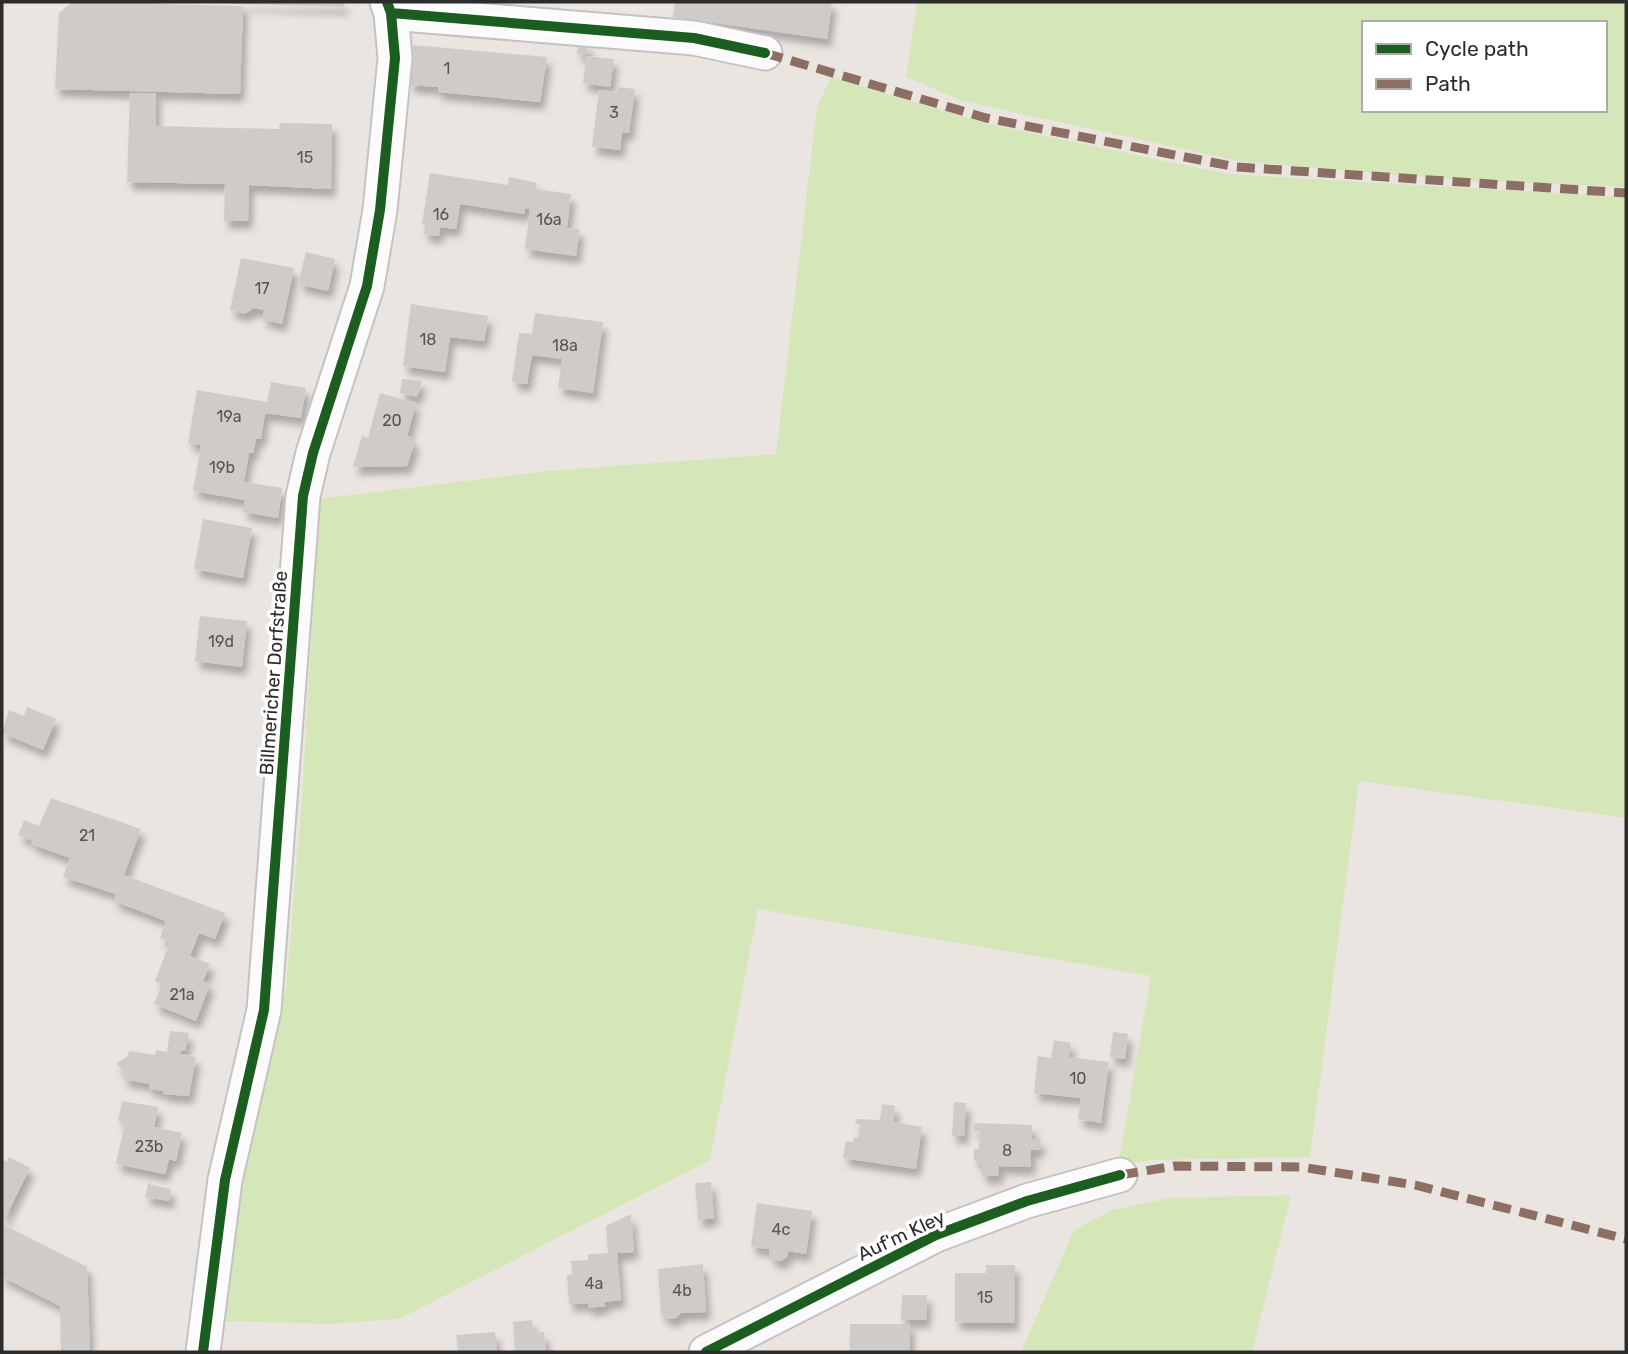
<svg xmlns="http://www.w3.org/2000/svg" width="1628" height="1354" viewBox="0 0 1628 1354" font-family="Rubik,sans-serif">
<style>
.green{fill:#d5e7b9;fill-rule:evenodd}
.building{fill:#cfcbc9;filter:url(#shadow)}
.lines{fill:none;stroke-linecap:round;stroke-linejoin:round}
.street-casing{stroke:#c4c3c4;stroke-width:37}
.street{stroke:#fcfbfb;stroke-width:33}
.quiet{stroke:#8d6e63;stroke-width:9;stroke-dasharray:18 9;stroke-linecap:butt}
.cycleway-casing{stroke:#fff;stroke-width:15}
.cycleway{stroke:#1b5e20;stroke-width:10}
.labels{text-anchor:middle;stroke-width:7;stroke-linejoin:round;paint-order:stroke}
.number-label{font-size:16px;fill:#565655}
.street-label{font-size:19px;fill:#2c2c2c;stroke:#fff}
</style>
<defs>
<filter id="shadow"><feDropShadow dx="4.5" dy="8" stdDeviation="3.5" flood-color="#0004"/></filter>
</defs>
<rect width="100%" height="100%" fill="#ebe5e2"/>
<path class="green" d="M 917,2 L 1626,2 L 1626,187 L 1458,180 L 1238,161 L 962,101 L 906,77 ZM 1364,23 L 1605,23 L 1605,110 L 1364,110 Z
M 831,77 L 988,124 L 1227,174 L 1626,197 L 1626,818 L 1359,781 L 1310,1157 L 1151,1160 L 1118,1166 L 1151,976 L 758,909 L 710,1160 L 399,1319 L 330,1324 L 223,1321 L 239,1182 L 286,988 L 302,800 L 319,499 L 547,471 L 776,454 L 817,107 Z
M 1291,1195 L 1252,1352 L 1021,1352 L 1074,1230 L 1112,1210 L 1169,1198 Z"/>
<path class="building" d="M 97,2 L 158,2 L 159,4 L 243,6 L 240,94 L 55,89 L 59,13 L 71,3 Z
M 234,2 L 344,2 L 344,7 L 234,4 Z
M 675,2 L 832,2 L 827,39 L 673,17 Z
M 578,43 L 588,44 L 587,55 L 577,54 Z
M 413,45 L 547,57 L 540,102 L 438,92 L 438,87 L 409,85 Z
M 586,56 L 614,59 L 610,87 L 583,83 Z
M 618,87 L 635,89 L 629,133 L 622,132 L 620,150 L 592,147 L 599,90 L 617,92 Z
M 130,93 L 156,93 L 156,126 L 279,129 L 280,123 L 332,124 L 331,189 L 249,185 L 248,221 L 224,221 L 225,184 L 127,182 Z
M 430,173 L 508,185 L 509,177 L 537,183 L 536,189 L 571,194 L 567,228 L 580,229 L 576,256 L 525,249 L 530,209 L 525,208 L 524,214 L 460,204 L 456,229 L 440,227 L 439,236 L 424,234 L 425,225 L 422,224 Z
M 306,252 L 335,259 L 328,291 L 298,284 Z
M 241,258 L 294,268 L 282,324 L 262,319 L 264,310 L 253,308 L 245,314 L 230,310 Z
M 411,304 L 488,316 L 484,341 L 450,337 L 445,372 L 403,366 Z
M 535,313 L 603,322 L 593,393 L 558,388 L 562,359 L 532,355 L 527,384 L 512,382 L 519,333 L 532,334 Z
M 402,379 L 422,381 L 417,397 L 400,393 Z
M 271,382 L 306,388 L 301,418 L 265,413 L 261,439 L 256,439 L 253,453 L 249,453 L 244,482 L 282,488 L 278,518 L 243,512 L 245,500 L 193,491 L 201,445 L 188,443 L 197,390 L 267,402 Z
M 380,393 L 416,403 L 407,436 L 412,438 L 411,440 L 415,442 L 407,466 L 353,467 L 362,436 L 368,438 Z
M 203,519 L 252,528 L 243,578 L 194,569 Z
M 200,616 L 247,621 L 242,667 L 195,661 Z
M 27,707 L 56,719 L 43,750 L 2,733 L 9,710 L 24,716 Z
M 51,798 L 141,829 L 124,875 L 225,913 L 215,939 L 199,933 L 190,956 L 210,964 L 203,981 L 210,984 L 196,1021 L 154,1004 L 162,984 L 155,981 L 170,942 L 160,938 L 166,921 L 114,901 L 116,894 L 63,877 L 70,858 L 31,844 L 33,841 L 18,835 L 24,820 L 39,826 Z
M 170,1031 L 189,1033 L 185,1051 L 181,1050 L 181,1054 L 196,1057 L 189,1096 L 163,1094 L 164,1091 L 149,1089 L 150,1084 L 123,1079 L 125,1073 L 116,1063 L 127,1057 L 129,1051 L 155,1055 L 156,1050 L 167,1052 Z
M 1113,1032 L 1128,1034 L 1125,1059 L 1110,1057 Z
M 1054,1040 L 1071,1043 L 1069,1057 L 1109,1062 L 1101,1123 L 1078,1119 L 1081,1098 L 1034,1093 L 1038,1056 L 1051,1058 Z
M 122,1101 L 158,1107 L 154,1127 L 182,1133 L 176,1161 L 169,1159 L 165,1174 L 116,1164 L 125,1122 L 118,1121 Z
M 954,1102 L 966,1103 L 964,1136 L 952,1136 Z
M 882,1104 L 895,1106 L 893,1122 L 922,1127 L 916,1169 L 843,1158 L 846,1141 L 853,1142 L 854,1137 L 858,1138 L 860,1125 L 855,1124 L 856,1119 L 880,1120 Z
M 974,1123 L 1032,1125 L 1032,1139 L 1040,1139 L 1040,1150 L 1031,1150 L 1031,1167 L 999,1166 L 999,1176 L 982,1176 L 982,1165 L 979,1165 L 979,1161 L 974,1160 L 974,1149 L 979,1149 L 980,1131 L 974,1131 Z
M 9,1157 L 30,1168 L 2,1224 L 87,1267 L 90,1352 L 61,1352 L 60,1306 L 2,1277 L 2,1159 L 7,1162 Z
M 711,1182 L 714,1218 L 698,1220 L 695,1183 Z
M 148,1184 L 171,1189 L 169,1201 L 145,1197 Z
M 757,1203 L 812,1211 L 806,1254 L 788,1251 L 787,1257 L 781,1261 L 773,1260 L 769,1254 L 770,1249 L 751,1247 Z
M 631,1214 L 634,1252 L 617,1253 L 621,1300 L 604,1302 L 605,1306 L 588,1308 L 588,1303 L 569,1304 L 567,1275 L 572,1275 L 571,1261 L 588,1260 L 588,1254 L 608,1253 L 606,1226 Z
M 703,1264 L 706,1312 L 681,1313 L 676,1318 L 669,1319 L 661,1314 L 658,1269 Z
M 986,1265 L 1015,1265 L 1014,1323 L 955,1322 L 955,1273 L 986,1273 Z
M 902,1295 L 927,1295 L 926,1320 L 901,1320 Z
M 532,1320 L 533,1333 L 544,1332 L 546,1352 L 515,1352 L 513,1322 Z
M 850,1324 L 910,1324 L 910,1352 L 850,1352 Z
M 495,1332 L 497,1352 L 458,1352 L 456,1335 Z"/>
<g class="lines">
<g class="street-casing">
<path id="street" d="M 391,13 L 694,38 L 765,53
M 203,1352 L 225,1180 L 264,1010 L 303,496 L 313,453 L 367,286 L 380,210 L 395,58 L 391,13 L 387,2
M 706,1352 L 936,1235 L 1027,1201 L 1120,1175"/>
</g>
<use href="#street" class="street"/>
<path class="quiet" d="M 765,53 L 986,118 L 1236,167 L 1626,193
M 1120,1175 L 1175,1166 L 1301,1167 L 1415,1185 L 1626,1239"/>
<g class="cycleway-casing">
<path id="cycleway" d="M 391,13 L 694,38 L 765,53
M 203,1352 L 225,1180 L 264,1010 L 303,496 L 313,453 L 367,286 L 380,210 L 395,58 L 391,13 L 387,2
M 706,1352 L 936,1235 L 1027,1201 L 1120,1175"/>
</g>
<use href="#cycleway" class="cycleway"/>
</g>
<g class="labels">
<g class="number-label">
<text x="447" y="74">1</text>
<text x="614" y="118">3</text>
<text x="305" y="163">15</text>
<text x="441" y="220">16</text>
<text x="549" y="225">16a</text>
<text x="262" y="294">17</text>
<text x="428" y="345">18</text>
<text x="565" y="351">18a</text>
<text x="229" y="422">19a</text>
<text x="392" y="426">20</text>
<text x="222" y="473">19b</text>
<text x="221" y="647">19d</text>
<text x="87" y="841">21</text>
<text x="182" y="1000">21a</text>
<text x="1078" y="1084">10</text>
<text x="149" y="1152">23b</text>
<text x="1007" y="1156">8</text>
<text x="781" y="1235">4c</text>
<text x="594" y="1289">4a</text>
<text x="682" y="1296">4b</text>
<text x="985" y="1303">15</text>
</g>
<g class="street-label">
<text transform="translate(273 673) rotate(-86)" y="7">Billmericher Dorfstraße</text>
<text transform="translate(901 1235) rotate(-25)" y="7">Auf'm Kley</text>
</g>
</g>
<rect width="1628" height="1354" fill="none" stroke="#2c2c2c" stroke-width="7"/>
<rect x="1362" y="21" width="245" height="91" fill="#ffffff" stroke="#ababab" stroke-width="2"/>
<rect x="1376" y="44" width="35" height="10" fill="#1b5e20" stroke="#ababab" stroke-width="2"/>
<text x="1425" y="56" font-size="21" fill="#2c2c2c">Cycle path</text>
<rect x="1376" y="79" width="35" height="10" fill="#8d6e63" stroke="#ababab" stroke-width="2"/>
<text x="1425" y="91" font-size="21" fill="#2c2c2c">Path</text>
</svg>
